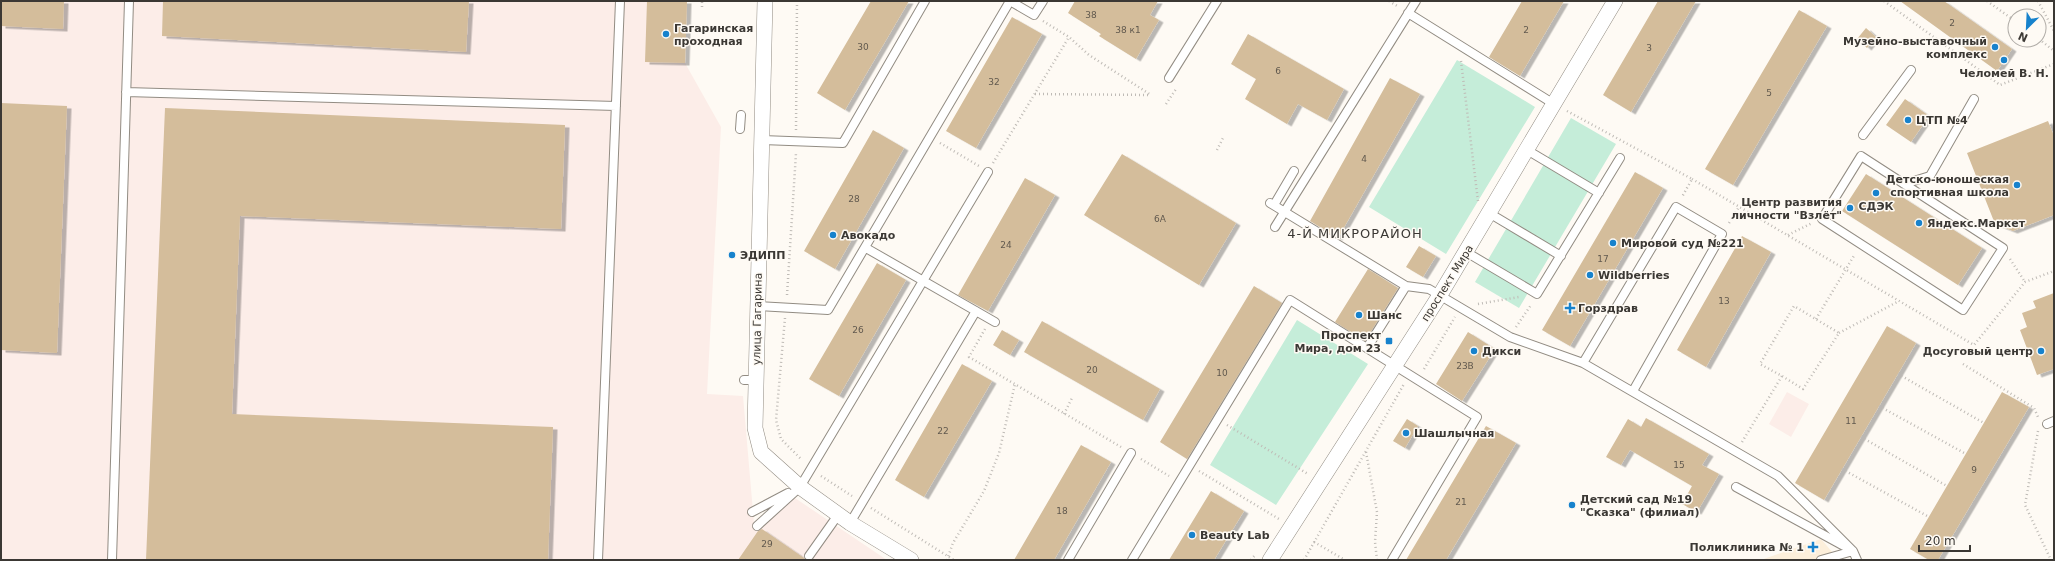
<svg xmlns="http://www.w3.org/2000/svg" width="2055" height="561" viewBox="0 0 2055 561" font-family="'DejaVu Sans',sans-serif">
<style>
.industrial{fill:#fcede8}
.medical{fill:#fcefdb}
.green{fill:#c5edd9}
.building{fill:#d4bd9b;filter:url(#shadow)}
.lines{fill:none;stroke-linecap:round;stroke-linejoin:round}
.service-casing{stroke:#928c83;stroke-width:10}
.minor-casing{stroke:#928c83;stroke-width:16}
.path{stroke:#bfbbb6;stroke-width:2.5;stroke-dasharray:1 3;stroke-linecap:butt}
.service{stroke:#fff;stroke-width:8}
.minor{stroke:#fff;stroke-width:15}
.poi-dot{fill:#1782cc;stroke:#fefaf4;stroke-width:1.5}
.labels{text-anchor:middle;stroke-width:3;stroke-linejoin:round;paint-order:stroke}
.number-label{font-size:9px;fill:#61594e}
.poi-label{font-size:11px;font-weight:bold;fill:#3b3834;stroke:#fefaf4;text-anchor:start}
.street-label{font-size:11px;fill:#3b3834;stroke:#fefaf4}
.quarter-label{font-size:13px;letter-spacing:1px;fill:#3b3834;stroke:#fefaf4}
</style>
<defs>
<filter id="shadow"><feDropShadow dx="4.5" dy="2.5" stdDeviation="0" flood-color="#0004"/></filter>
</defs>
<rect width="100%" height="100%" fill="#fefaf4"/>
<path class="industrial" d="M 1,1 L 687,1 L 685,63 L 721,127 L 707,394 L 743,396 L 754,523 L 789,494 L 887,560 L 1,560 Z
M 1787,392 L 1809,404 L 1791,437 L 1769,424 Z"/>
<path class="medical" d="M 1821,539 L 1839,560 L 1761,560 Z"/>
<path class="green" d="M 1457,60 L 1535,107 L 1446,254 L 1369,207 Z
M 1571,118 L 1616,144 L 1519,308 L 1475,282 Z
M 1297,320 L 1368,364 L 1276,505 L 1210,465 Z"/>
<path class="building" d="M 1,1 L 64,1 L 63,29 L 1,26 Z
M 163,1 L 469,1 L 466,52 L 162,36 Z
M 647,1 L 687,1 L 685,63 L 645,62 Z
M 871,1 L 909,1 L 845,110 L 817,93 Z
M 1075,1 L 1158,1 L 1150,15 L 1159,20 L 1136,59 L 1099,36 L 1101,34 L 1068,13 Z
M 1522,1 L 1564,1 L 1520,76 L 1489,57 Z
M 1658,1 L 1696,1 L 1631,112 L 1603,95 Z
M 1900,1 L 1944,1 L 2012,49 L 1997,71 Z
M 1799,10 L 1827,26 L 1733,185 L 1705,169 Z
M 1012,17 L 1042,34 L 976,148 L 946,131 Z
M 1866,28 L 1876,37 L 1867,48 L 1857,39 Z
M 1248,34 L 1344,89 L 1327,120 L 1298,104 L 1287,124 L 1245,99 L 1256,79 L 1231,64 Z
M 1390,78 L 1420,94 L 1338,238 L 1310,221 Z
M 1905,99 L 1929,116 L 1911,142 L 1886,125 Z
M 1,103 L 67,106 L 57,353 L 1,350 Z
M 165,108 L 565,125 L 561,229 L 240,216 L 232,414 L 553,427 L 548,560 L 146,560 Z
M 2048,121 L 2054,136 L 2054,215 L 2013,231 L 1995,224 L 1967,153 Z
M 873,130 L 904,148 L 835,269 L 804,251 Z
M 1122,154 L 1236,223 L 1199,285 L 1084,215 Z
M 1635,172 L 1663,188 L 1570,346 L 1542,330 Z
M 1866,174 L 1982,248 L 1958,285 L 1842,211 Z
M 1025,178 L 1055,195 L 988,311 L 958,295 Z
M 1742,236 L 1771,252 L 1706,367 L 1677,350 Z
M 1419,246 L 1436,256 L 1423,277 L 1406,267 Z
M 877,263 L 906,280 L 839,396 L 809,379 Z
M 1368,269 L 1398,288 L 1365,341 L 1335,322 Z
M 1254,286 L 1282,303 L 1187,459 L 1160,442 Z
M 2054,293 L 2054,369 L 2037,375 L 2020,330 L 2027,327 L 2022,313 L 2036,308 L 2033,301 Z
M 1042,321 L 1160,389 L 1143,420 L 1024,352 Z
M 1887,326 L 1916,343 L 1824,500 L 1795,483 Z
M 1002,330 L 1019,340 L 1010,355 L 993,345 Z
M 1468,332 L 1495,349 L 1462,401 L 1436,384 Z
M 962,364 L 992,381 L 924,497 L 895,480 Z
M 2002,392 L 2029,407 L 1938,560 L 1929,560 L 1910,549 Z
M 1646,418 L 1709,454 L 1702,465 L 1719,474 L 1697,512 L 1682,504 L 1692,486 L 1630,450 L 1621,465 L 1606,457 L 1628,419 L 1641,427 Z
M 1407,419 L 1418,426 L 1405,448 L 1393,441 Z
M 1486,426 L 1516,443 L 1446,560 L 1406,560 Z
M 1081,445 L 1111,462 L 1054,560 L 1014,560 Z
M 1211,491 L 1244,511 L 1214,560 L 1169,560 Z
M 762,529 L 804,558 L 805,560 L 738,560 L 758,531 Z"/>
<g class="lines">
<g class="service-casing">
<path id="service" d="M 1010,1 L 1034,15 L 1043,1
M 1408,13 L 1554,104
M 1169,78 L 1217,1
M 126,92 L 616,106
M 740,129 L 741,115
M 1863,135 L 1911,70
M 762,140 L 843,143 L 925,1
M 1527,150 L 1599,193
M 1861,156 L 2003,248 L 1963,310 L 1822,219 Z
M 1904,184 L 1930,176 L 1974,99
M 1270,203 L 1406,286 L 1429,289 L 1510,337 L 1583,363 L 1778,476 L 1853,551 L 1857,560
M 1274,205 L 1294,171
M 1489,213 L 1561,256
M 1275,227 L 1416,1
M 866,248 L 995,322
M 1466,252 L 1537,294 L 1620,158
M 757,306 L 828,310 L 1010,1
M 1367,348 L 1406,286
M 1583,363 L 1676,207 L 1722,234 L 1633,391
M 744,380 L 756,380
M 2047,424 L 2054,421
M 1736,487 L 1844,546
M 752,512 L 788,493
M 850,523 L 976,311
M 757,526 L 800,487 L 988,172
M 809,556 L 838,515
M 112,560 L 129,1
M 598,560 L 620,1
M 1068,560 L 1131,453
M 1132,560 L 1290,300 L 1477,417 L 1392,560
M 1821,560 L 1853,551"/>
</g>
<g class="minor-casing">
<path id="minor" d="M 765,1 L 755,428 L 761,452 L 800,487 L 850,523 L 911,560
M 1270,560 L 1440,295 L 1615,1"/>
</g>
<path class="path" d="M 1389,1 L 1399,7
M 1884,1 L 2000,85 L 2054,64
M 1987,1 L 2015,21
M 2038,1 L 2054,31
M 702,7 L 702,1
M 1043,21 L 1069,37 L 1089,55 L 1151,95
M 2039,39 L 2054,51
M 1461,61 L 1478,201
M 1035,94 L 1151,95
M 1166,104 L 1176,89
M 1567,111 L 1692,179 L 1682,197
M 796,130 L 797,1
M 940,143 L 979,166
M 1217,150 L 1223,138
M 993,163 L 1069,37
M 1692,179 L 1974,345 L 2025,282 L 2054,271
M 1729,223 L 1739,207
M 1788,235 L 1812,223
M 2010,259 L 2025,282
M 787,295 L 796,153
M 1478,304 L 1519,297
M 785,318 L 776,420 L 781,439 L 802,460
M 1816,319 L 1855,254
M 1516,327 L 1531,305
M 985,329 L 969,357 L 1121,447
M 1839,333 L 1899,301
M 1963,364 L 2034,408 L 2038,417
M 1424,369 L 1455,317
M 1898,374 L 1984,423
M 1879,406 L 1966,454
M 1064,414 L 1072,398
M 1227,425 L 1308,474
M 2038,431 L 2025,505 L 2051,560
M 1861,437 L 1947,486
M 1742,442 L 1782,376 L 1760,364 L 1794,306 L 1839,333 L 1803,389 L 1782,376
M 1366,452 L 1377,512 L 1375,542 L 1377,560
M 1141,459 L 1169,476
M 1842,469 L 1929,517
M 1199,471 L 1279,519
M 821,476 L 852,496
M 871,508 L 954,560
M 1314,542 L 1345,560
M 947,560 L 953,543 L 984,491 L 999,453 L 1015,384
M 1251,560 L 1255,555
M 1304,560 L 1404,384"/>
<use href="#service" class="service"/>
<use href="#minor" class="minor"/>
</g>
<g class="poi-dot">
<circle cx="666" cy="34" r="4"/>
<circle cx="1995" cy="47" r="4"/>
<circle cx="2004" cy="60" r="4"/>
<circle cx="1908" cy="120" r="4"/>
<circle cx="2017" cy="185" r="4"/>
<circle cx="1876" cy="193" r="4"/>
<circle cx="1850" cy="208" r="4"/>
<circle cx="1919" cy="223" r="4"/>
<circle cx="833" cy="235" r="4"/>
<circle cx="1613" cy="243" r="4"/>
<circle cx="732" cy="255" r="4"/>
<circle cx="1590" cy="275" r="4"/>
<path d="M1568 302h4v4h4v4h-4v4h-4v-4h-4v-4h4z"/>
<circle cx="1359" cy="315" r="4"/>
<rect x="1385" y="337" width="8" height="8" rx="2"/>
<circle cx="1474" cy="351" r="4"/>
<circle cx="2041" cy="351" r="4"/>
<circle cx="1406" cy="433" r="4"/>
<circle cx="1572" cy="505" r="4"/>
<circle cx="1192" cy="535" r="4"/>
<path d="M1811 541h4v4h4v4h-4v4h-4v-4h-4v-4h4z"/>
</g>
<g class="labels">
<g class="number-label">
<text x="1091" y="18">38</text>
<text x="1952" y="26">2</text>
<text x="1128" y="33">38 к1</text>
<text x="1526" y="33">2</text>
<text x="863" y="50">30</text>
<text x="1649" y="51">3</text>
<text x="1278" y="74">6</text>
<text x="994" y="85">32</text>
<text x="1769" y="96">5</text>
<text x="1364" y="162">4</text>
<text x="854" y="202">28</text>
<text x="1160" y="222">6А</text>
<text x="1006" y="248">24</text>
<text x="1603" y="262">17</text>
<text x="1724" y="304">13</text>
<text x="858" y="333">26</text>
<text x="1465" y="369">23В</text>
<text x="1092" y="373">20</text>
<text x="1222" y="376">10</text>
<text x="1851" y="424">11</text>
<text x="943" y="434">22</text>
<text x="1679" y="468">15</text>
<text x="1974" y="473">9</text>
<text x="1461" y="505">21</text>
<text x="1062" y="514">18</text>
<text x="767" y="547">29</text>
</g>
<g class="poi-label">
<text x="674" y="32">Гагаринская<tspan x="674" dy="13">проходная</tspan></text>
<text x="1987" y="45" text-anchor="end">Музейно-выставочный<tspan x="1987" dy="13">комплекс</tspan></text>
<text x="2004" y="77" text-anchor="middle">Челомей В. Н.</text>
<text x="1916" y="124">ЦТП №4</text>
<text x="2009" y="183" text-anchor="end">Детско-юношеская<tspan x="2009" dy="13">спортивная школа</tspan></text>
<text x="1842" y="206" text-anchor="end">Центр развития<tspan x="1842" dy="13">личности "Взлёт"</tspan></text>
<text x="1876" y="210" text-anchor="middle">СДЭК</text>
<text x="1927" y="227">Яндекс.Маркет</text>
<text x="841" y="239">Авокадо</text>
<text x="1621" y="247">Мировой суд №221</text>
<text x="740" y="259">ЭДИПП</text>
<text x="1598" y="279">Wildberries</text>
<text x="1578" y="312">Горздрав</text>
<text x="1367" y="319">Шанс</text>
<text x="1381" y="339" text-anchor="end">Проспект<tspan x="1381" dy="13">Мира, дом 23</tspan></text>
<text x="1482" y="355">Дикси</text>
<text x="2033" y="355" text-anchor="end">Досуговый центр</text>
<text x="1414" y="437">Шашлычная</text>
<text x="1580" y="503">Детский сад №19<tspan x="1580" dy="13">"Сказка" (филиал)</tspan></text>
<text x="1200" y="539">Beauty Lab</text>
<text x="1804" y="551" text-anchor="end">Поликлиника № 1</text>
</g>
<g class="street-label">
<text transform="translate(1447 283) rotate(-58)" y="4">проспект Мира</text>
<text transform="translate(757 319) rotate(-89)" y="4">улица Гагарина</text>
</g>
<g class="quarter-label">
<text x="1355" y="238">4-Й МИКРОРАЙОН</text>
</g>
</g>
<rect width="2055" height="561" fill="none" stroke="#3b3834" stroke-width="4"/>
<g transform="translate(2027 28) rotate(204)"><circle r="19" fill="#fefaf4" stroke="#b0aca7"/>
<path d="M0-3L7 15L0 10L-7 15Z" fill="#1782cc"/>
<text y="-6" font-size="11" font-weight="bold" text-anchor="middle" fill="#3b3834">N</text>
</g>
<path d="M1919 545v6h51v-6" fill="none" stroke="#3b3834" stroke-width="2"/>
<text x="1925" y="545" font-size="12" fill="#3b3834" stroke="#fefaf4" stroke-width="3" paint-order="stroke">20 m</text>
</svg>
